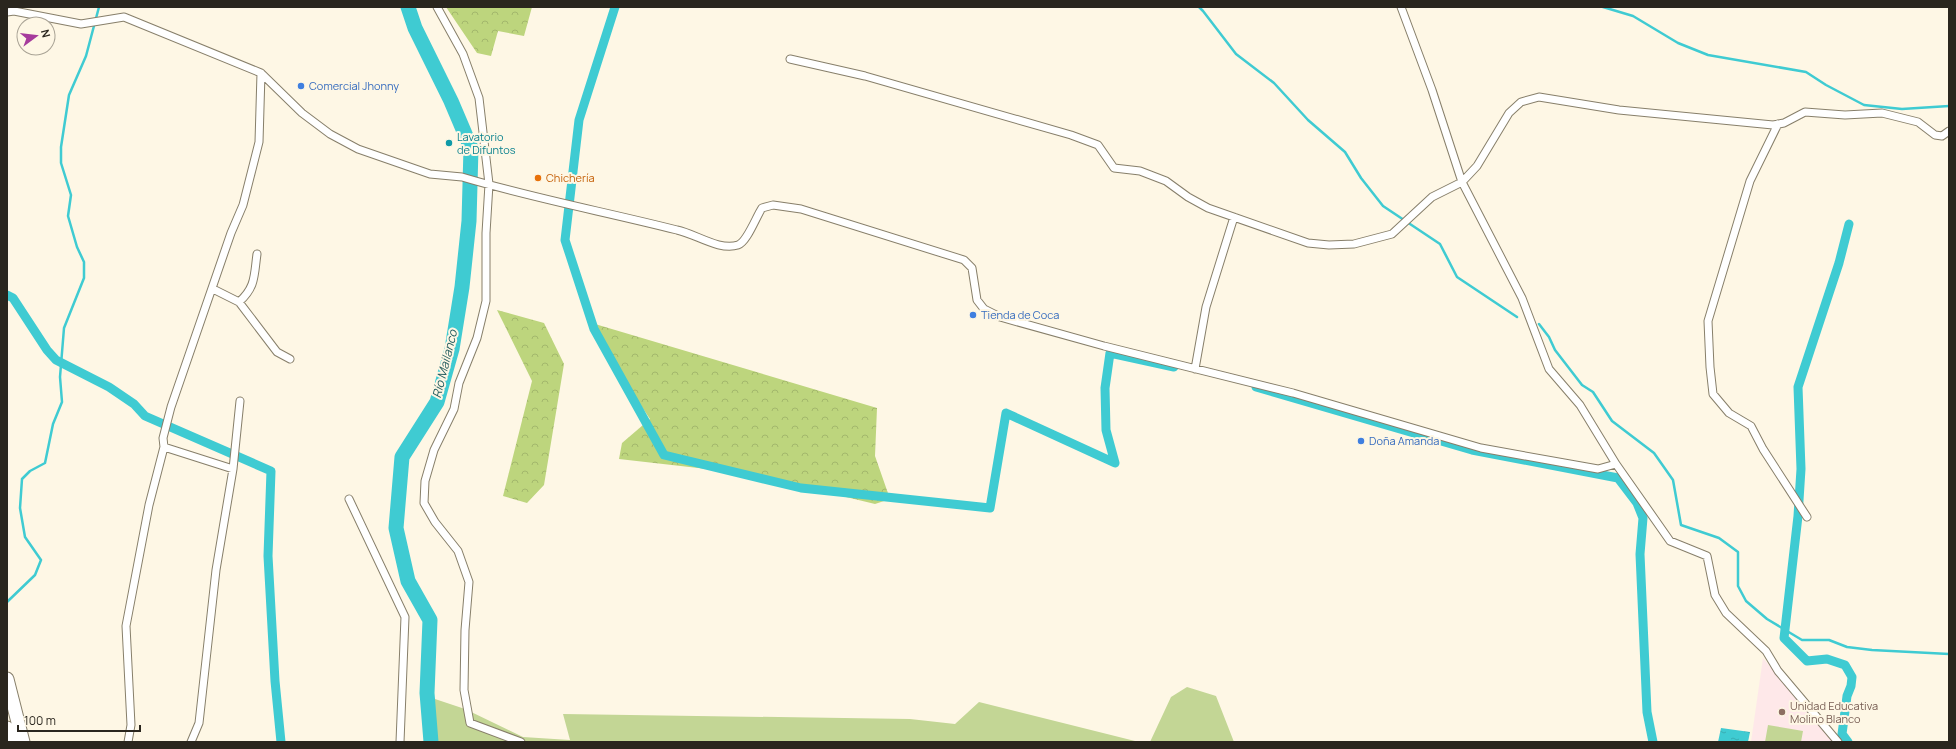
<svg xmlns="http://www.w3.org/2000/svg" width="1956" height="749" viewBox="0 0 1956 749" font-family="Manrope,sans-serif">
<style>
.education{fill:#fee8e9}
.grass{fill:#c3d695}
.forest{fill:url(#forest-crowns)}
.water{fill:url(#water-ripples)}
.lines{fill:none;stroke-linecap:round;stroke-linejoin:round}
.stream{stroke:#3fcbd2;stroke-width:2.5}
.canal{stroke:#3fcbd2;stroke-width:9}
.river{stroke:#3fcbd2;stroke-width:15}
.street-casing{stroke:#877f6a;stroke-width:9}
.highway-casing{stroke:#877f6a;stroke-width:15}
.street{stroke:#fff;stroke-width:7}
.highway{stroke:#fff;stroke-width:13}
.shop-dot{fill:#3f7fe0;stroke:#fef7e5;stroke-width:1.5}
.culture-dot{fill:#0f9aa8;stroke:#fef7e5;stroke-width:1.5}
.food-dot{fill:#e8710a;stroke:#fef7e5;stroke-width:1.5}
.education-dot{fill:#8d6e63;stroke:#fef7e5;stroke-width:1.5}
.labels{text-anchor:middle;stroke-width:4;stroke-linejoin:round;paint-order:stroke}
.shop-label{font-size:11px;fill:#366cbe;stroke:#fef7e5;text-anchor:start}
.culture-label{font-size:11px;fill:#0d838f;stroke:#fef7e5;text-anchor:start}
.food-label{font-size:11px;fill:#c56008;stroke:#fef7e5;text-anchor:start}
.education-label{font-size:11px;fill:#785e54;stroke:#fef7e5;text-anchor:start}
.water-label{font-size:12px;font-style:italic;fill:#245d5f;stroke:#fef7e5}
</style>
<defs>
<pattern id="forest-crowns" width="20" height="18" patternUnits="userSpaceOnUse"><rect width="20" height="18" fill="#bdd57d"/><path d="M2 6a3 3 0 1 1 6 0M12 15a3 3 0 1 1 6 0" fill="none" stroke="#a3b76c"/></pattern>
<pattern id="water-ripples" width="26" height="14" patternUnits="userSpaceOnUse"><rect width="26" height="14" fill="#3fcbd2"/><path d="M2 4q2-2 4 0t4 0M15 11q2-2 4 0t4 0" fill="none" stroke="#38aeb4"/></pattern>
</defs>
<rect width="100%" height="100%" fill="#fef7e5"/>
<path class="education" d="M 1763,658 L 1833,742 L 1751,742 Z"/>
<path class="grass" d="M 1187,687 L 1216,696 L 1234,742 L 1150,742 L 1171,697 Z
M 432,698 L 465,709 L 523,737 L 570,740 L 563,714 L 910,719 L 955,724 L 979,702 L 1139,742 L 437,742 Z
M 1768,725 L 1803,731 L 1801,742 L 1765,742 Z"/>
<path class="forest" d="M 446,7 L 532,7 L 524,36 L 498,31 L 491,56 L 477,53 Z
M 497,310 L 544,323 L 564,364 L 544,485 L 527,503 L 503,496 L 532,381 Z
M 595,324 L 877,408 L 875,456 L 890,499 L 875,504 L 751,474 L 619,459 L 622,443 L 650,419 L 628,386 Z"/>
<path class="water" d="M 1721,728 L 1750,732 L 1748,742 L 1718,742 Z"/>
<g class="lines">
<path class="stream" d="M 1199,7 L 1203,11 L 1236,54 L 1274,83 L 1308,120 L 1345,152 L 1361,178 L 1383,206 L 1440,244 L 1457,277 L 1517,317
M 1603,7 L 1633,16 L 1678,43 L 1708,55 L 1806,72 L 1826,85 L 1864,105 L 1902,109 L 1949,106
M 1539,324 L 1549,337 L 1555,350 L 1582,385 L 1593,392 L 1612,421 L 1654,453 L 1673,480 L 1681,525 L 1719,538 L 1738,552 L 1738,586 L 1746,601 L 1767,619 L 1802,640 L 1829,640 L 1847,647 L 1872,650 L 1949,654
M 7,602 L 35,575 L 41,560 L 25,537 L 20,508 L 22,479 L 30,471 L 45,463 L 53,424 L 62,402 L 60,377 L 64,328 L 84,278 L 84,262 L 77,247 L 68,216 L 71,195 L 61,163 L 61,147 L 69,95 L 86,56 L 99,7"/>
<path class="canal" d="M 615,7 L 579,120 L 565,240 L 594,329 L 664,455 L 801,488 L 990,508 L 1006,413 L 1115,463 L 1106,430 L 1105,388 L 1110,353 L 1174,367
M 7,295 L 13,298 L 47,350 L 56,360 L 109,387 L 134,404 L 145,416 L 271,471 L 268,556 L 275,681 L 281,742
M 1256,387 L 1472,450 L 1618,478 L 1637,503 L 1643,518 L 1640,554 L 1647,712 L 1653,742
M 1848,742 L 1842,734 L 1847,696 L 1851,686 L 1852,677 L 1845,665 L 1827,659 L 1807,661 L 1784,638 L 1798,516 L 1801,469 L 1798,387 L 1839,263 L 1849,224"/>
<path class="river" d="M 408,7 L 415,28 L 451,101 L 471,148 L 469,221 L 462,287 L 452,349 L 437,402 L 402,457 L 396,528 L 408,581 L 430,620 L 427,693 L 431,742"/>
<g class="street-casing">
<path id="street" d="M 437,7 L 463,54 L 479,98 L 489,184 L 486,233 L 486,301 L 477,338 L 459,383 L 454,409 L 434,450 L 425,481 L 424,503 L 435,522 L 458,551 L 469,582 L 465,630 L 464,690 L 470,723 L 521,742
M 1401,7 L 1432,90 L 1462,182 L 1522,298 L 1549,369 L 1580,405 L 1616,464 L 1670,541 L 1707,556 L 1715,595 L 1726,613 L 1766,651 L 1778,671 L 1838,742
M 7,12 L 14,11 L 81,24 L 124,17 L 261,73 L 302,113 L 330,134 L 358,149 L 430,174 L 462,177 C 532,198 606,212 677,230 C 696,234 719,251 738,245 C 747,242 756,217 762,208 L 773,205 L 801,209 L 964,260 L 972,268 L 977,300 L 984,309 L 1000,317 L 1104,346 L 1293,393 L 1481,448 L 1598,469 L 1616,464
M 790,59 L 865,76 L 1071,135 L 1098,145 L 1114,168 L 1140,171 L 1166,181 L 1188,197 L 1208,208 L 1308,243 L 1329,245 L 1354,244 L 1392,234 L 1432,197 L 1462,182 L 1477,166 L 1509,113 L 1521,102 L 1539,97 L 1619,110 L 1773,125 L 1784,123 L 1805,112 L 1845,115 L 1882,113 L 1918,122 L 1935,135 L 1942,136 L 1949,131
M 1778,124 L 1750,181 L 1708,321 L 1710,367 L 1713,394 L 1729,413 L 1751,426 L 1763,449 L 1807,517
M 213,289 L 239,302 L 277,352 L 290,359
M 239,302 C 256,287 254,275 257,254
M 1195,369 L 1206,307 L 1234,217
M 164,447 L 233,469
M 349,499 L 405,617 L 400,742
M 128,742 L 131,725 L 126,626 L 149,505 L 164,447 L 163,438 L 171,407 L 231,233 L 243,205 L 259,142 L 261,73
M 191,742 L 199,723 L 216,570 L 233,469 L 240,401"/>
</g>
<g class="highway-casing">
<path id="highway" d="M 7,679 L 23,742
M 7,728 L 11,742"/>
</g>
<use href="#street" class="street"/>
<use href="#highway" class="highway"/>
</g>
<g class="shop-dot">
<circle cx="301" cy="86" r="4"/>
<circle cx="973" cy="315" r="4"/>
<circle cx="1361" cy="441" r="4"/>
</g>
<circle class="culture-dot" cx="449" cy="143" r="4"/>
<circle class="food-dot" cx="538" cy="178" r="4"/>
<circle class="education-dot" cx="1782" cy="712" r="4"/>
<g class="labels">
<g class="shop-label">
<text x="309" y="90">Comercial Jhonny</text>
<text x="981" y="319">Tienda de Coca</text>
<text x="1369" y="445">Doña Amanda</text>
</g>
<g class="culture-label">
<text x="457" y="141">Lavatorio<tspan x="457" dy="13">de Difuntos</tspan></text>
</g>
<g class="food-label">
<text x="546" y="182">Chichería</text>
</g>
<g class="education-label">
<text x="1790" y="710">Unidad Educativa<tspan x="1790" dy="13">Molino Blanco</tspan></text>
</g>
<g class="water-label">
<text transform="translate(445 364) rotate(-76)" y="4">Río Mailanco</text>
</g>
</g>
<rect width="1956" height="749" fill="none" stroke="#2a261e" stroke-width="16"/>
<g transform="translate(36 36) rotate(75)"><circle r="19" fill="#fef7e5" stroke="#a9a395"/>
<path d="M0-3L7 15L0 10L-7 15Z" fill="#a63b9c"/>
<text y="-6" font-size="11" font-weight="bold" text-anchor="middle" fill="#2a261e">N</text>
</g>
<path d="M18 725v6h122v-6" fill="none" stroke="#2a261e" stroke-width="2"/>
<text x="24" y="725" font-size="12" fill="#2a261e" stroke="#fef7e5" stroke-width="3" paint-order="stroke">100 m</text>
</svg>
